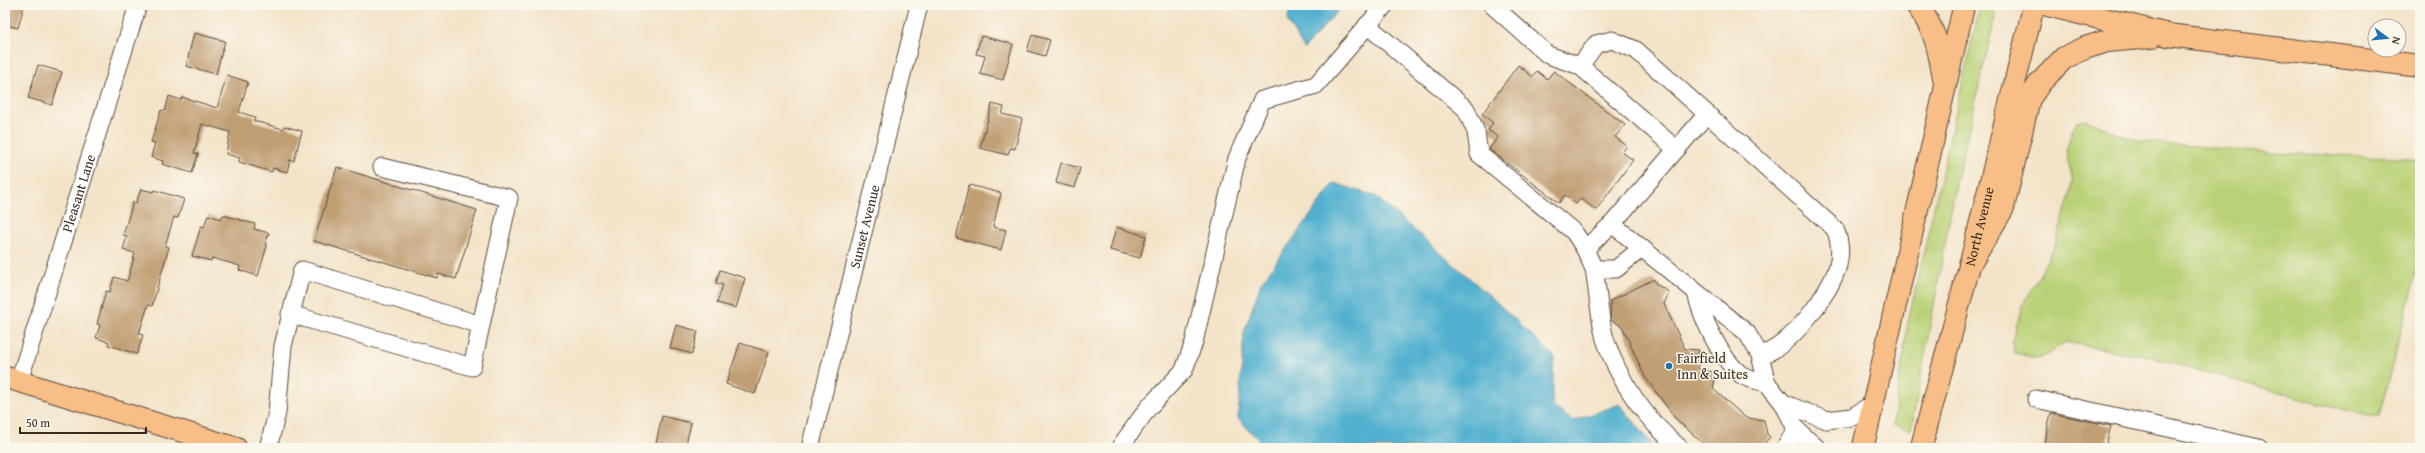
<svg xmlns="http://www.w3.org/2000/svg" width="2425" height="453" viewBox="0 0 2425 453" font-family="'Gentium Book Plus',serif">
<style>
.green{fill:#b9d277;stroke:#7a7e4a}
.water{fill:#51b0cf;stroke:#466d76}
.building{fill:#c09f74}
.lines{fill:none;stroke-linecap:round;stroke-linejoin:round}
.minor-casing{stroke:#574638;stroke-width:19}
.major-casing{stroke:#574638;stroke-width:23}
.highway-casing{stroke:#574638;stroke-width:24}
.minor{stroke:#fff;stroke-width:17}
.major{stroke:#f7be87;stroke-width:21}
.highway{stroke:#f7be87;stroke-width:22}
.poi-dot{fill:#1f6fb2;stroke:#fbf7ec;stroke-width:1.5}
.labels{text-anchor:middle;stroke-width:3;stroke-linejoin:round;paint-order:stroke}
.street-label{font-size:14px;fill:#3b2a1e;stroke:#fbf7ec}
.poi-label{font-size:14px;fill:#3b2a1e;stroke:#fbf7ec;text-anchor:start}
</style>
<rect width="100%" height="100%" fill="#fbf7ec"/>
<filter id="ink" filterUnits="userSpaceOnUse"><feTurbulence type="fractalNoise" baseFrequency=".025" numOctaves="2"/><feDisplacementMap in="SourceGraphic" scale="8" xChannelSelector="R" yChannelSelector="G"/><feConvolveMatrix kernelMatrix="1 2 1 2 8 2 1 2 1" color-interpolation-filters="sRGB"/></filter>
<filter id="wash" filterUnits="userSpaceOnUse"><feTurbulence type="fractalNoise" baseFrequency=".012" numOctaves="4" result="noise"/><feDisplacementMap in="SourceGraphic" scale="16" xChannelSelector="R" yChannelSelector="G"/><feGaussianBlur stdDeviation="0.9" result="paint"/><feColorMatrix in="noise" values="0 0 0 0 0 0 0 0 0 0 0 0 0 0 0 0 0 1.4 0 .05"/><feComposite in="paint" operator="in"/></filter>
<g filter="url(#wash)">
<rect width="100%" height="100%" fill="#f3e3c8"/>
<path class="green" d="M 1980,5 L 1989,5 L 1996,13 L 1957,179 L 1911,430 L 1893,425 L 1908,322 Z
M 2087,120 L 2111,131 L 2140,141 L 2268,153 L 2399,157 L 2420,161 L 2420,258 L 2379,416 L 2367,416 L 2150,357 L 2065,342 C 2043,360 2042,360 2015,353 L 2012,340 L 2023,305 L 2056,244 L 2073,183 L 2066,151 L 2073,128 L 2077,122 Z"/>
<path class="water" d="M 1289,5 L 1343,5 L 1304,49 L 1288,22 Z
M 1334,183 L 1375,196 L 1490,296 L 1554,356 L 1552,406 L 1573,421 L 1620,404 L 1655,448 L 1266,448 L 1238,418 L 1244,332 L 1261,283 Z"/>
<g id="blocks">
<path class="building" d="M 5,5 L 24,5 L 18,28 L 5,25 Z
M 194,33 L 225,41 L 216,74 L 186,66 Z
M 1032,35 L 1050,40 L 1045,56 L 1027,51 Z
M 981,36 L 1013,44 L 1003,80 L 980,74 L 985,56 L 976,54 Z
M 38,65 L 62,72 L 52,105 L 28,98 Z
M 1518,65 L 1533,77 L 1537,71 L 1547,79 L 1554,71 L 1625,125 L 1615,137 L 1627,146 L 1622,152 L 1633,160 L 1596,210 L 1581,199 L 1576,204 L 1565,195 L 1559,203 L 1489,149 L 1498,137 L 1488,130 L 1493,123 L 1482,114 Z
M 227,75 L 248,82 L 239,112 L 255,117 L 254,121 L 283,129 L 284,126 L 302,131 L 294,161 L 290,160 L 287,172 L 273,168 L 272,172 L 239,162 L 240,158 L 226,154 L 230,132 L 202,124 L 194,153 L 198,154 L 192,173 L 162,164 L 163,161 L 151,157 L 155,143 L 151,142 L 161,110 L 165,111 L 169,96 L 181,100 L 182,97 L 217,108 Z
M 992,104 L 1004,107 L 1002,114 L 1022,119 L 1015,149 L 1010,148 L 1008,155 L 980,148 Z
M 1061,163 L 1080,168 L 1075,188 L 1056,183 Z
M 337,167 L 477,210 L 456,279 L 438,274 L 437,278 L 314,241 Z
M 969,185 L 1001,193 L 993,227 L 1006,230 L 1001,250 L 956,238 Z
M 141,189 L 153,192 L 154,190 L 184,199 L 178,218 L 174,217 L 165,246 L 169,247 L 160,278 L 152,306 L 148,305 L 139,334 L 143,335 L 137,354 L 108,345 L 109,342 L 96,338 L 100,325 L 97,324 L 106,291 L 110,292 L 114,277 L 127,281 L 128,279 L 135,253 L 123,250 L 127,236 L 123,235 L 133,202 L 136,203 Z
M 208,215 L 221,219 L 223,215 L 255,224 L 254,229 L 269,233 L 265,245 L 267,246 L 258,276 L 239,270 L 240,266 L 212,258 L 211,261 L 192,256 L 201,226 L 204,227 Z
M 1116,227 L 1146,236 L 1140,258 L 1110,250 Z
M 720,270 L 745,278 L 736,308 L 717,303 L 723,285 L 716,283 Z
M 1654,279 L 1656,284 L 1669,292 L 1664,304 L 1685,349 L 1699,350 L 1698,369 L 1716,373 L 1713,389 L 1746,418 L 1764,420 L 1767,434 L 1770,437 L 1760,448 L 1708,448 L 1675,418 L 1645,377 L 1622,326 L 1611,320 L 1610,301 Z
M 676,325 L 698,331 L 692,354 L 670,348 Z
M 740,343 L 769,352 L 755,394 L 726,384 Z
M 2051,413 L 2111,426 L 2105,448 L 2043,448 Z
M 662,416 L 691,423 L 685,448 L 674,445 L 673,448 L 655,448 Z"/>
</g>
</g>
<g filter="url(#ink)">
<use href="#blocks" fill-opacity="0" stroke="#574638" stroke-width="1"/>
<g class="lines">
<g class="minor-casing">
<g id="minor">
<path d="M 1492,5 L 1548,55 L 1580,66 L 1676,149"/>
<path d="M 1367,25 L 1466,109 L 1476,132 L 1479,154 L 1574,232 L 1585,249"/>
<path d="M 1580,66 L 1596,44 L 1612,40 L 1636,50 L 1835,229 C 1840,241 1841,253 1838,265 C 1832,292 1788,350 1760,355"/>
<path d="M 1612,224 L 1747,333 L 1760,355 L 1767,383 L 1783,403 L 1796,429 L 1817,448"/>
<path d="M 1642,248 L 1616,269 L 1594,269 L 1585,249 L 1612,224 L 1707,114"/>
<path d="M 1594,269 C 1598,291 1599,317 1605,339 C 1619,382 1646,420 1680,448"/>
<path d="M 1696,293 C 1702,318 1721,361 1743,376 C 1749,380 1760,381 1767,383"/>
<path d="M 290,314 L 472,367 L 481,325"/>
<path id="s1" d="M 19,381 L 138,5"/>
<path d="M 2036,399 L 2259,448"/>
<path d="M 1783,403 L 1826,420 L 1852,417 L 1874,403"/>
<path d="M 268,448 L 277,413 L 283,346 L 302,270 L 481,325 L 509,198 L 382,167"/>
<path id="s2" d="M 810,448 L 919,5"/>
<path d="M 1121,448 L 1123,443 L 1148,408 L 1184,370 L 1194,342 L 1237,158 L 1262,100 L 1316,85 L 1385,5"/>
<path d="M 1785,448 L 1796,429"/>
</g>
</g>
<g class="major-casing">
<g id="major">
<path d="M 5,377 L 236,448"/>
<path d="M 1863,448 L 1964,5"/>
<path id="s3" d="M 1921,448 L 1970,264 L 2034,5"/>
</g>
</g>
<g class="highway-casing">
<path id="highway" d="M 1917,5 C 1937,32 1939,51 1945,83
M 2048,5 L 2168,35 L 2420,66
M 1970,264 L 2003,208 L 2029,99 L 2040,83 L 2064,58 L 2085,48 L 2107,41 L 2151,37"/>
</g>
<use href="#minor" class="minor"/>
<use href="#major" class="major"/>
<use href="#highway" class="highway"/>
</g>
</g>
<circle class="poi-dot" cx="1669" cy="366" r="4"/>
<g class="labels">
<g class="street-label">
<text dy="5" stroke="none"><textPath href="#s1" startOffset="197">Pleasant Lane</textPath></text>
<text dy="5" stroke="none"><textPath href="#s2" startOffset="228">Sunset Avenue</textPath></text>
<text dy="5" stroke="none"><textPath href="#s3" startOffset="229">North Avenue</textPath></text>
</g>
<g class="poi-label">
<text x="1677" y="363">Fairfield<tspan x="1677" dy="16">Inn &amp; Suites</tspan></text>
</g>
</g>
<rect width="2425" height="453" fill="none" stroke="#fbf7ec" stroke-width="20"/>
<g transform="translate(2387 38) rotate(106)"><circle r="19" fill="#fbf7ec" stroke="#aea59a"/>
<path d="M0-3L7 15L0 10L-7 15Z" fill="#1f6fb2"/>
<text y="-6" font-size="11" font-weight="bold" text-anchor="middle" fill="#3b2a1e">N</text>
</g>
<path d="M20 427v6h126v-6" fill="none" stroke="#3b2a1e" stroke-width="2"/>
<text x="26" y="427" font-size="12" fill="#3b2a1e" stroke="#fbf7ec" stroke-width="3" paint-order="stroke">50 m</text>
</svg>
